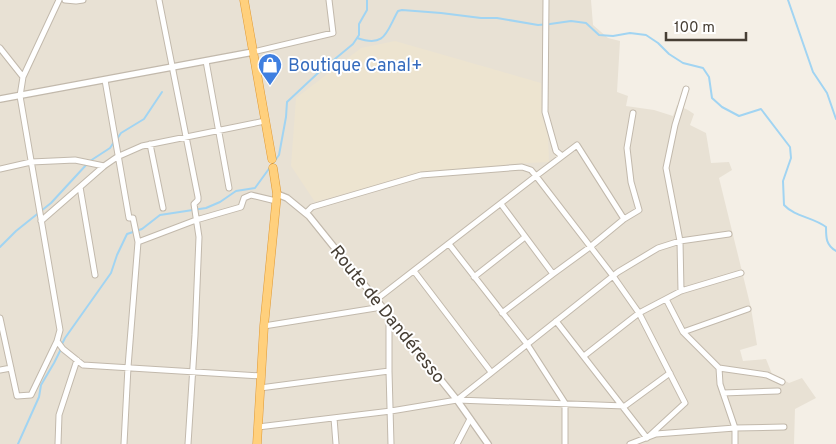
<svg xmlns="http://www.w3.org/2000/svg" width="836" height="444" viewBox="0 0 836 444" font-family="Overpass,sans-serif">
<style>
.residential{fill:#e8e1d4}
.education{fill:#ede4d0}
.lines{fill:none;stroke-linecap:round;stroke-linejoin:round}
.stream{stroke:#a1d4f2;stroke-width:2}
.minor-casing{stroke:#c2b9ac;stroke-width:7}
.tertiary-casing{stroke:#c2b9ac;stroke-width:8}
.trunk-casing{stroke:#e09934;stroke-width:9}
.minor{stroke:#fff;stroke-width:5}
.tertiary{stroke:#fff;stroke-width:5.5}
.trunk{stroke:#ffd07d;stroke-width:8}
.labels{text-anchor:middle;stroke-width:4;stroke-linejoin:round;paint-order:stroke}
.shop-label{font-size:18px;fill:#366cbe;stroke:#fff;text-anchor:start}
.street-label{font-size:18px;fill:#473f35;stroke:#fff}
</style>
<rect width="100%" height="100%" fill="#f4efe6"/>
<path class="residential" d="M 0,0 L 591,0 L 593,25 L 608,38 L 620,41 L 617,92 L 628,96 L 626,106 L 654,110 L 673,116 L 677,105 L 688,110 L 694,114 L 690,125 L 706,133 L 711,163 L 729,162 L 732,170 L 719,178 L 751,308 L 757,345 L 740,350 L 743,361 L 766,359 L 772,374 L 789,383 L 802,378 L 816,398 L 795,409 L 794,444 L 0,444 Z"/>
<path class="education" d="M 395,41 L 541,83 L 542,116 L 548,136 L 549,162 L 507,164 L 506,166 L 419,173 L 315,202 L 291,166 L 296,98 L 361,48 Z"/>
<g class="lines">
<path class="stream" d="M 788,0 L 813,72 L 827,93 L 836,119
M 357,38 C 386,48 386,32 398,11 L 402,10 L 441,13 L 481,18 L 497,18 L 538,25 L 550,24 L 571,21 L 586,23 L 599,35 L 613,36 L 630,33 L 646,35 L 658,43 L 669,54 L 683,63 L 703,68 L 709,77 L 712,98 L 722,107 L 739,116 L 761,109 L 790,147 L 791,158 L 783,181 L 784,205 C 795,217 813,217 826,227 C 826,238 826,245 836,251
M 117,139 L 121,133 L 144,119 L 162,92
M 90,161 L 110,148 L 114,142
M 0,247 L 16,231 L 51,203 L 87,164
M 62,344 L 65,338 L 111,273 L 117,255 L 127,234 L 142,229 L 160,215 L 206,208 L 220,202 L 236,191 L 255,188 L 279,155 L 286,117 L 287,102 L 318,73 L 353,44 L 359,35 L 359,24 L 367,10 L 367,0
M 18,444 L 39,397 L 41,385 L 54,363 L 61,349"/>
<g class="minor-casing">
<path id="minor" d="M 59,0 L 23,77 L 20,96 L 60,330 L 57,341 L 63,349 L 83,365 L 261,376
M 65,0 L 76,1 L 83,0
M 159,0 L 198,197 L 198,200 L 194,204 L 199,237 L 195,335 L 188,444
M 546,0 L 545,112 L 556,151 L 562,156
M 0,48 L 23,77
M 253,52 L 333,33 L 329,0
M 206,61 L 229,188
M 105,80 L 129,218 L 133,218 L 138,242
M 150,144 L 163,208
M 0,169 L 31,162 L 75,160 L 104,166
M 80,187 L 95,275
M 501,204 L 553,274 L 502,313
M 306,213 L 312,207 L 421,175 L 522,167 L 531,170 L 536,176 L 577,145 L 624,219 L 590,247 L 553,274
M 624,219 L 639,210 L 631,182 L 627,148 L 633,113
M 41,221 L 104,166 L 117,157 L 142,146 L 265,121
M 449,244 L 527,344 L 565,403 L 565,444
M 414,271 L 491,372
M 474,277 L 525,237
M 681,291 L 680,241 L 666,168 L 675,125 L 686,89
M 377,299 L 536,176 L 613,276 L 639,313 L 685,403 L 647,438 L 556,321
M 666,299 L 683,332 L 719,368 L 720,384 L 735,428 L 735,444
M 389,315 L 389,371 L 391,444
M 0,318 L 17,396 L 31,395 L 57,341
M 264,326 L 382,307
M 683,332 L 748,309
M 584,356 L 639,313 L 681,291 L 741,273
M 719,368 L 767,375 L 782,382
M 0,370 L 11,368
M 670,373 L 625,406 L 457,400 L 618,272 L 658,248 L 680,241 L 729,234
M 260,388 L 389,371
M 723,393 L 778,391
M 334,418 L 336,444
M 258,427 L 391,411 L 457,400
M 58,444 L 59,415 L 77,360
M 124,444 L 128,367 L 138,242 L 196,220 L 241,207 L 244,198 L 251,195 L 276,201
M 457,444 L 470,419
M 630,444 L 656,434 L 735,428 L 784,427"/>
</g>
<g class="tertiary-casing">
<path id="tertiary" d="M 0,99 L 253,52
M 277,194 L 287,198 L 309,216 L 457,400 L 488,444"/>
</g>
<g class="trunk-casing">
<path id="trunk" d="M 244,0 L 272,159
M 257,444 L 264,326 L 277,194 L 273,168"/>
</g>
<use href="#minor" class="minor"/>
<use href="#tertiary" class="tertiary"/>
<use href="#trunk" class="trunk"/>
</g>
<defs>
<g id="shop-pin" transform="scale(1.25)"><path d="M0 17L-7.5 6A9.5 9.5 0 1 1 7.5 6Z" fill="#3f7fe0" stroke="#fff"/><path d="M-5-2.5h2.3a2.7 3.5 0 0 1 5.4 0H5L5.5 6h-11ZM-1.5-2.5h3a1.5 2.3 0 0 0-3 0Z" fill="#fff"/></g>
</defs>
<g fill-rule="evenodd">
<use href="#shop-pin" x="270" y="65"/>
</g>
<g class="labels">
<g class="shop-label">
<text x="288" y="71">Boutique Canal+</text>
</g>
<g class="street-label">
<text transform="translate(388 314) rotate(51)" y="6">Route de Dandéresso</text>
</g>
</g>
<path d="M666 32v8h80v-8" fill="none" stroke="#473f35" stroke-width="2.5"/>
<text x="674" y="32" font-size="15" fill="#473f35" stroke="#ffffff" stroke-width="4" paint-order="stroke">100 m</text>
</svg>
